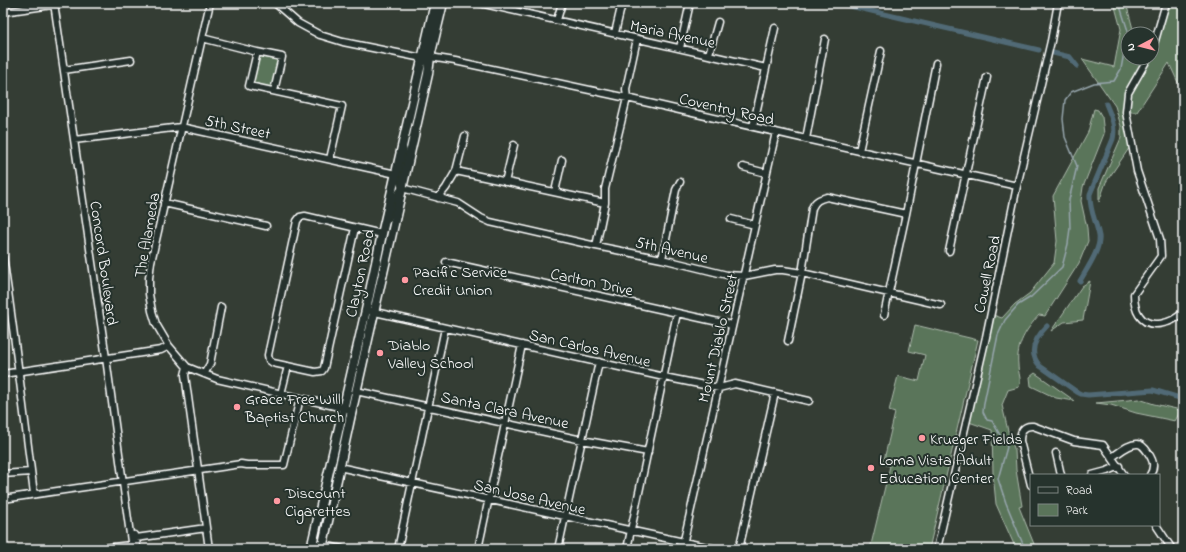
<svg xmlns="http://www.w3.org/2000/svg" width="1186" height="552" viewBox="0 0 1186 552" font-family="'Indie Flower',sans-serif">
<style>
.green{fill:#5a745a;stroke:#acbaac}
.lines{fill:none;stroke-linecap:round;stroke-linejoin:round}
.stream{stroke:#97a6ad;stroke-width:1.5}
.canal{stroke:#516b76;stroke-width:5}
.minor-casing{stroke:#fff;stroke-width:9}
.major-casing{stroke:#fff;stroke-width:11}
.minor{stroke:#26332d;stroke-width:6}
.major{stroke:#26332d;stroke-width:8}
.poi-dot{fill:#ff9aa2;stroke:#26332d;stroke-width:1.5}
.labels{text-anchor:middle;stroke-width:4;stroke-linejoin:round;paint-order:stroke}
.street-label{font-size:16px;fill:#fff;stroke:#26332d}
.poi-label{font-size:16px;fill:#fff;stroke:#26332d;text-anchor:start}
</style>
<rect width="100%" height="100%" fill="#343d34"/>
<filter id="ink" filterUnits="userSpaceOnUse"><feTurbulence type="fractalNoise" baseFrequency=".025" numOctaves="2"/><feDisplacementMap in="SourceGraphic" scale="8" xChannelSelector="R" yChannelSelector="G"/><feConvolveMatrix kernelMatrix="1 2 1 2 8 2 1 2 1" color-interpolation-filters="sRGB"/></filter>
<g filter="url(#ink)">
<path class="green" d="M 1114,3 L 1126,3 L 1133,29 L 1132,34 L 1128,34 L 1128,58 L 1152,58 L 1152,51 L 1166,3 L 1176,3 L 1183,14 L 1183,89 L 1181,89 L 1169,63 L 1137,112 L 1126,112 L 1132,144 L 1106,182 L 1099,202 L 1099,188 L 1121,138 L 1121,126 L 1115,106 L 1082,59 L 1114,67 L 1121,29 Z
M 257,52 L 282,57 L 274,91 L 249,86 Z
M 1094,109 L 1098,110 L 1102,117 L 1104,134 L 1083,187 L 1081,201 L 1087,228 L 1088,241 L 1079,263 L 1045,316 L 1039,315 C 1026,330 1016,344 1018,365 C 1018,373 1022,379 1019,387 L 1008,390 L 1002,405 L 1008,431 L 1015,451 L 1016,470 L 1022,506 L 1019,507 L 1036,549 L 1016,549 L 996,504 L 993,473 L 992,430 L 966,421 L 990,314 L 1002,318 L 1015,304 L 1030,293 L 1054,263 L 1057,241 L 1053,196 L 1088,132 Z
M 1090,281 L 1083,320 L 1064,322 L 1051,331 L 1082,286 Z
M 915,325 L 978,340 L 929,549 L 870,549 L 890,466 L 883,464 L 895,413 L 889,411 L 898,376 L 919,381 L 925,355 L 909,351 Z
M 1035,373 L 1075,401 L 1056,398 L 1031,386 L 1030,377 Z
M 1139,399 L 1154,404 L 1181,410 L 1175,421 L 1136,413 L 1111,405 L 1096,403 Z"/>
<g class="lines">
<path class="stream" d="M 1025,549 L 1006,503 L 998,479 L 1007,447 L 992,421 L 987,420 L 983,412 L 984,403 L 998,335 L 1005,320 L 1018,305 L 1031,297 L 1062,267 L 1068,244 L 1070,228 L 1069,200 L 1077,166 L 1065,137 L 1063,119 L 1065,100 L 1071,92 L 1094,83 L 1114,81 L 1121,69 L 1128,31 L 1119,3"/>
<path class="canal" d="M 837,3 L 1039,50
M 1053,53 L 1070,57 L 1077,66
M 1080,281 C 1086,270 1101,249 1099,236 C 1096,221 1089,209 1090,194 L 1113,139 C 1116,126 1111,116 1106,104
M 1047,326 C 1036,337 1027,352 1040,366 L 1077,392 L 1081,394 L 1088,395 L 1153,390 L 1183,399"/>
<g class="minor-casing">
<path id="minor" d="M 54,3 L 106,358 L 132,549
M 210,3 L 151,262 L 149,278 L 149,294 L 152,311 L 156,324 L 169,346 L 187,367 L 217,379 L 352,410
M 275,3 L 298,23 L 320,35 L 343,42 L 422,58 L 430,57 L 455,61 L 627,98 L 806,139 L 1017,186
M 480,3 L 766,68
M 3,12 L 66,3
M 557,20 L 562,3
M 615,33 L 622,3
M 202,38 L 257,52 L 249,86 L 342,106 L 330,159
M 680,48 L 690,3
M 1152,51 L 1166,3
M 257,52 L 282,57 L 274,91
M 709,54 L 718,22
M 1148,58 L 1128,93 L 1126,112 L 1137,171 L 1160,239 L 1161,256 L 1134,294 C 1134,301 1135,309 1139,315 C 1149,331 1173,323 1183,312
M 64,70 L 131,60
M 753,127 L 775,28
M 806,139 L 825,39
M 74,140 L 181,127 L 396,174
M 859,151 L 881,51
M 743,167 L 766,173
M 456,171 L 605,203
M 505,182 L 514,145
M 402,188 L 458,203 L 481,218 L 490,222 L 596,246 L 662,259 L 727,275 L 744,276 L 775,270 L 783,270 L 802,273 L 941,305
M 402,188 L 399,180 L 405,156 L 403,147
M 555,192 L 562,160
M 438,198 L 446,188 L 456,171 L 465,136
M 164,203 L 266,226
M 731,219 L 755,225
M 385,223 C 396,211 391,200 402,188
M 355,228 L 324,368 L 322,371 L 315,372 L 273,363 L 269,360 L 268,355 L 297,221 L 300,217 L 305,216 L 382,234
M 596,246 L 605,203 L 605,189 L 627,98 L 626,89 L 637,39
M 949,251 L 987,77
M 3,257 C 15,336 24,415 34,494
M 662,259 L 676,190 L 680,182
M 446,262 L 732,325
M 366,310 L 664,377 L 719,388 L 735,384 L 809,401
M 884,315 L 906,214 L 936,63
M 788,341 L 802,273 L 812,208 C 815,201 819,199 827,197 L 906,214
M 187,367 L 185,375 L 209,549
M 3,374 L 161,350 L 169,346
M 204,374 L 210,364 L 221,307
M 356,391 L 582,440 L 648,452
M 281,394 L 288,366
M 1056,453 L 1061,475
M 1112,457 C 1119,453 1129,443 1138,444 C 1144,444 1154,460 1153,466 C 1153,469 1152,472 1150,475
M 339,467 L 716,549
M 3,474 L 31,472
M 1092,475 L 1107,471 L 1119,466
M 1031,485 L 1020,441 C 1020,432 1023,425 1033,426 L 1074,441 L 1103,445 L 1124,475
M 3,499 L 241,464 L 247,465 L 284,465 L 300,398
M 1156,525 L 1172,549
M 134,535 L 136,538 L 137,549
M 136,538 L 206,528
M 312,543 L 342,549
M 95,549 L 131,545
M 398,549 L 445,328
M 478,549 L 522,345
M 558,549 L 599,362
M 627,549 L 677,313
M 682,549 L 776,132
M 739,549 L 775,393
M 937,549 L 986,337 L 1017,186 L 1051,41 L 1058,3"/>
</g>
<g class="major-casing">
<path id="major" d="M 311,549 L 366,310 L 382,234 L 435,3
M 322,549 L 350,419 L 428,74 L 430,57 L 443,3"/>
</g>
<use href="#minor" class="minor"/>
<use href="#major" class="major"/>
</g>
</g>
<g class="poi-dot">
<circle cx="405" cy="280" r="4"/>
<circle cx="380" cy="353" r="4"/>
<circle cx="237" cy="407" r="4"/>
<circle cx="922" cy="438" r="4"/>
<circle cx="871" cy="468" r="4"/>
<circle cx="277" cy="501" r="4"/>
</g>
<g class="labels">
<g class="street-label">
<text transform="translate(673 33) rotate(12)" y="6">Maria Avenue</text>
<text transform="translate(727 108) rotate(13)" y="6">Coventry Road</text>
<text transform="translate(238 126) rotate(12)" y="6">5th Street</text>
<text transform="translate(146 235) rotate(-80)" y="6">The Alameda</text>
<text transform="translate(672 249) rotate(13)" y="6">5th Avenue</text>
<text transform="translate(105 263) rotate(82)" y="6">Concord Boulevard</text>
<text transform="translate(359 273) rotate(-78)" y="6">Clayton Road</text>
<text transform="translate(986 274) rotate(-78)" y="6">Cowell Road</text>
<text transform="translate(592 281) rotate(12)" y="6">Carlton Drive</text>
<text transform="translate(717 338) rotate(-77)" y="6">Mount Diablo Street</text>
<text transform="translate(590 347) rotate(13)" y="6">San Carlos Avenue</text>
<text transform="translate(505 409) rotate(12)" y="6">Santa Clara Avenue</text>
<text transform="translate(530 496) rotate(13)" y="6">San Jose Avenue</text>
</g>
<g class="poi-label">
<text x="413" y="277">Pacific Service<tspan x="413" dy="18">Credit Union</tspan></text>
<text x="388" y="350">Diablo<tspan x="388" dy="18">Valley School</tspan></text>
<text x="245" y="404">Grace Free Will<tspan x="245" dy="18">Baptist Church</tspan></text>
<text x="930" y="444">Krueger Fields</text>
<text x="879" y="465">Loma Vista Adult<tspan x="879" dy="18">Education Center</tspan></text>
<text x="285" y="498">Discount<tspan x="285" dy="18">Cigarettes</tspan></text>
</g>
</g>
<rect width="1186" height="552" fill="none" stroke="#26332d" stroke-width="16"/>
<rect x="8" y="8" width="1170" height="536" fill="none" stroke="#fff" stroke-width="1.5" filter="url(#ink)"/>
<rect x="1030" y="474" width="130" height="52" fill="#26332d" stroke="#7d8581"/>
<rect x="1038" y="487" width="20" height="6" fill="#26332d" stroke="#7d8581"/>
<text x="1066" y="494" font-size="12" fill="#ffffff">Road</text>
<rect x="1038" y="504" width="20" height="12" fill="#5a745a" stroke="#7d8581"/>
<text x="1066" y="514" font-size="12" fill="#ffffff">Park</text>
<g transform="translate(1140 46) rotate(263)"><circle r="19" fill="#26332d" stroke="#7d8581"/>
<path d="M0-3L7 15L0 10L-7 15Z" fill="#ff9aa2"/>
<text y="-6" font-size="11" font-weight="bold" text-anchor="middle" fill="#ffffff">N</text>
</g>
</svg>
